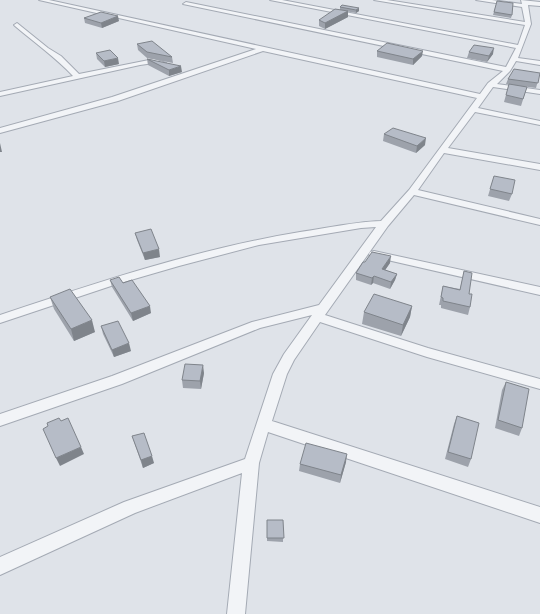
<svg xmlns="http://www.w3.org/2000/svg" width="540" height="614" viewBox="0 0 540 614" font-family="'Noto Sans',sans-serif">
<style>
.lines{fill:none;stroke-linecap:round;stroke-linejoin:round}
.street-casing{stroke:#a4aab4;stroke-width:2}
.street{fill:#f2f4f7;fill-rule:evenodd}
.wall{fill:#9da2ab}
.shaded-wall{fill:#7f848b}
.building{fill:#b6bcc7;stroke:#7f848b}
</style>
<rect width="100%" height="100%" fill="#dfe3e9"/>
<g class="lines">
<g class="street-casing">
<path id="street" d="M 39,0 L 49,0 L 480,94 L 488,83 L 503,71 L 183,4 L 186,2 L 506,67 L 516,48 L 270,0 L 282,0 L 518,45 L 525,25 L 374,0 L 387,0 L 525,22 L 522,7 L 476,0 L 492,0 L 522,4 L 521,0 L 540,2 L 540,6 L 528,5 L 531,24 L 518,58 L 540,61 L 540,65 L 516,61 L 510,71 L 497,84 L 540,90 L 540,94 L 493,87 L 478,108 L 540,121 L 540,125 L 475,112 L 448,148 L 540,164 L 540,170 L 444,153 L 418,190 L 540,219 L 540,225 L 414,195 L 388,226 L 325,315 L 428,348 L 540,379 L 540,389 L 427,357 L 320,322 L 294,360 L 287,374 L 272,421 L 540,507 L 540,523 L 268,432 L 259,463 L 245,614 L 227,614 L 242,473 L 135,513 L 0,575 L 0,557 L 124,502 L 245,459 L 273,374 L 284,354 L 312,315 L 260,328 L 122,384 L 0,426 L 0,414 L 112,376 L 252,322 L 319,305 L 376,227 L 361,228 L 259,245 L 179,266 L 117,284 L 0,323 L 0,315 C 99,282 197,249 300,232 C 327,228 354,222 381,221 L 409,190 L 477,98 L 263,51 L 118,101 L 0,133 L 0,128 L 112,97 L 256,49 Z
M 17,23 L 48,48 L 61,56 L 79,74 L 154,59 L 166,63 L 163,65 L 154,63 L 140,65 L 0,96 L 0,92 L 73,76 C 55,57 35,43 15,26 L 14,25 Z
M 374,251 L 540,287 L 540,295 L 370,256 L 369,254 L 370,252 Z"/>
</g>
<use href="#street" class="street"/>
</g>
<path class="wall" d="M 497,1 L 512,15 L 511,18 L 493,15 Z
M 342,5 L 359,11 L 356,13 L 340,10 L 340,7 Z
M 348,11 L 348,17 L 325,29 L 319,26 L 319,20 Z
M 84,18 L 119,21 L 102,28 L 85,23 Z
M 137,44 L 172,57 L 173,63 L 147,58 L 138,50 Z
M 377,51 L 422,56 L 413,65 L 377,57 Z
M 469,52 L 493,54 L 487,62 L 467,58 Z
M 96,53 L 119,64 L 105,67 L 97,59 Z
M 147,59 L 182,72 L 169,76 L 148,65 Z
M 540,73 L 536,88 L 506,84 L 508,79 Z
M 509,84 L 527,87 L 521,106 L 504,102 Z
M 384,134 L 425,145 L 416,153 L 383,141 Z
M 494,176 L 512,194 L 509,201 L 488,196 Z
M 135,233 L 160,257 L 145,260 L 137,240 Z
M 390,263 L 385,270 L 397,274 L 395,280 L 390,289 L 373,283 L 371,285 L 356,280 L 356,273 Z
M 464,271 L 469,294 L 470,307 L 468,315 L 441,308 L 441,305 L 439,305 L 443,286 L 460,289 Z
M 110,280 L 123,283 L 151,313 L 133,321 L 112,287 Z
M 50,297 L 95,332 L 74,341 L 54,309 Z
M 412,306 L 410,317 L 401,336 L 362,324 L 364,312 Z
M 101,326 L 131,351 L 114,357 L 103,334 Z
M 204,373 L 201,389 L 183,388 L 182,380 Z
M 506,382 L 522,428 L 519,436 L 495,428 L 502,390 Z
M 457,416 L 471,459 L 468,467 L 445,459 L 454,424 Z
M 132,436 L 154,463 L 143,468 Z
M 346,462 L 340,483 L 299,471 L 300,464 Z
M 267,520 L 283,520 L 283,542 L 267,541 Z"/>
<path class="shaded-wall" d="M 359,8 L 359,11 L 356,13 L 356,10 Z
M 348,11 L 348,17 L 325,29 L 325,23 Z
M 118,16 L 119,21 L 102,28 L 101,23 Z
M 494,48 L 493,54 L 487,62 L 489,56 Z
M 423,51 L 422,56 L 413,65 L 413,59 Z
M 118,58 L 119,64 L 105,67 L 104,61 Z
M 181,66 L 182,72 L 169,76 L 169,70 Z
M 426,138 L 425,145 L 416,153 L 417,146 Z
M 0,143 L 2,152 L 0,152 Z
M 159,249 L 160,257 L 145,260 L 143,253 Z
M 391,256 L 390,263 L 381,276 L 382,269 Z
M 397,274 L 395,280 L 390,289 L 391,282 Z
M 374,276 L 373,283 L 371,285 L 372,278 Z
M 150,306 L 151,313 L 133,321 L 131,313 Z
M 412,306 L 410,317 L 401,336 L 403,325 Z
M 92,320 L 95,332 L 74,341 L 71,329 Z
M 129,343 L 131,351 L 114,357 L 112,350 Z
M 203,365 L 204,373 L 201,389 L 200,381 Z
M 81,447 L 84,454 L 60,466 L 56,458 Z
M 347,454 L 346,462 L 340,483 L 341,475 Z
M 152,456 L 154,463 L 143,468 L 141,460 Z"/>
<path class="building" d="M 497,1 L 513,3 L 512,15 L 494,12 Z
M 342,5 L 359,8 L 356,10 L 340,7 Z
M 335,9 L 348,11 L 325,23 L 319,20 Z
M 101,12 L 118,16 L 101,23 L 84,18 Z
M 152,41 L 172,57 L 147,52 L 137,44 Z
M 387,43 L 423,51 L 413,59 L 377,51 Z
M 474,45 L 494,48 L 489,56 L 469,52 Z
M 110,50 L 118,58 L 104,61 L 96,53 Z
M 147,59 L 181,66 L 169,70 Z
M 514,69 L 540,73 L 538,83 L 508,79 Z
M 509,84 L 527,87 L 523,99 L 506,95 Z
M 393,128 L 426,138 L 417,146 L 384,134 Z
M 494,176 L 515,180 L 512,194 L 490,189 Z
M 151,229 L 159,249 L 143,253 L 135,233 Z
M 372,252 L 391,256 L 382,269 L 397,274 L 391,282 L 374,276 L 372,278 L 356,273 L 363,262 L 365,262 Z
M 464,271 L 472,273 L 469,294 L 472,294 L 470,307 L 443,301 L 443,298 L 441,297 L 443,286 L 460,290 Z
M 119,277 L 123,283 L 132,280 L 150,306 L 131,313 L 110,280 Z
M 70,289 L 92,320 L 71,329 L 50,297 Z
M 374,294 L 412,306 L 403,325 L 364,312 Z
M 118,321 L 129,343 L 112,350 L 101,326 Z
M 185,364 L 203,365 L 200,381 L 182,380 Z
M 506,382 L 529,389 L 522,428 L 498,420 Z
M 457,416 L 479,423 L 471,459 L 448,452 Z
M 59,418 L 61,421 L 68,418 L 81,447 L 56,458 L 43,429 L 48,426 L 47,423 Z
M 144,433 L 152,456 L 141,460 L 132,436 Z
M 306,443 L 347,454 L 341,475 L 300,464 Z
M 267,520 L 283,520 L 284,538 L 267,538 Z"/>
</svg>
